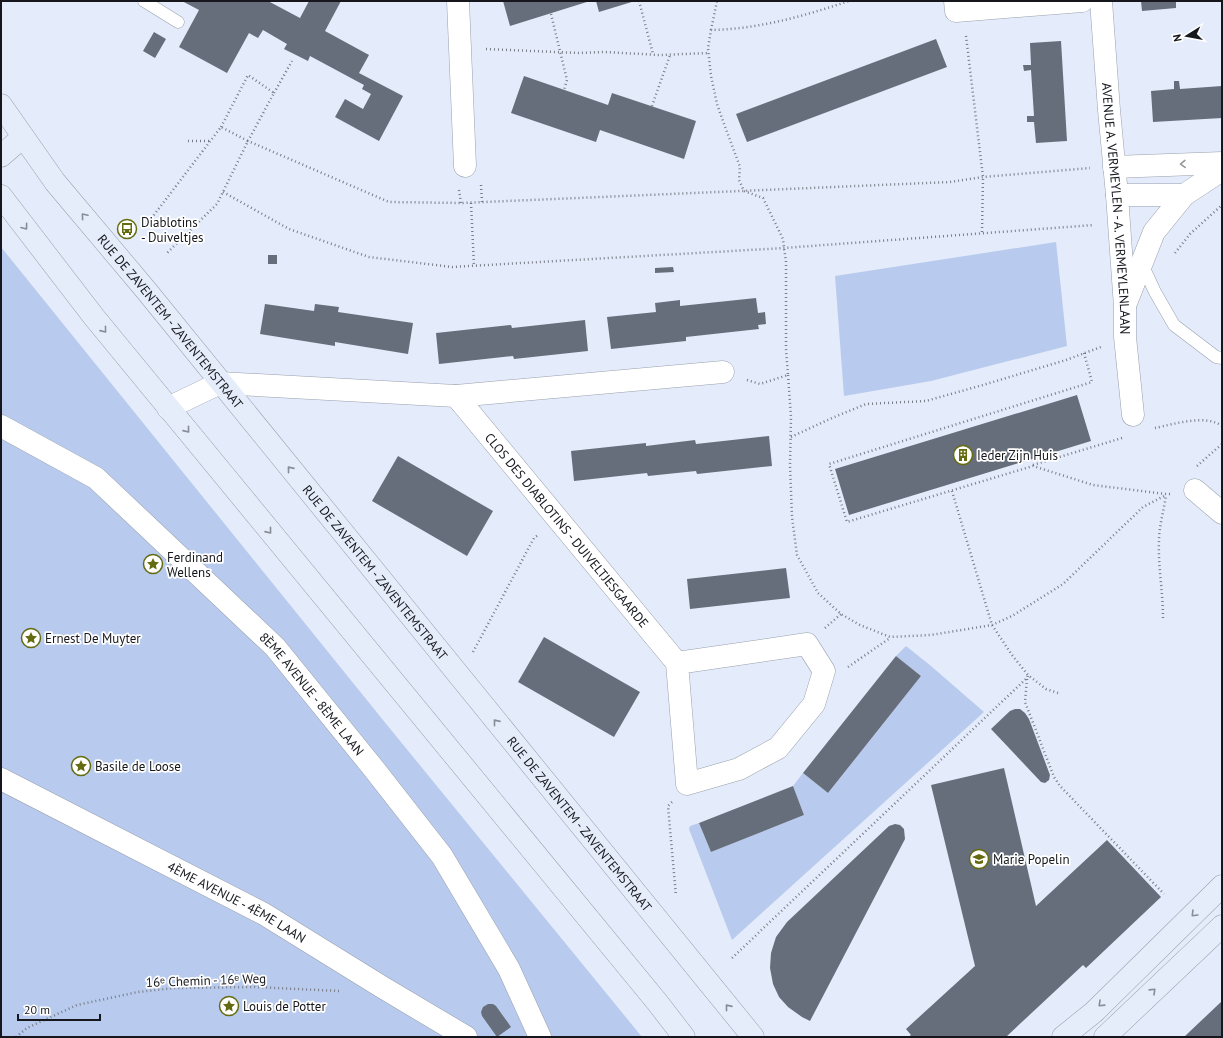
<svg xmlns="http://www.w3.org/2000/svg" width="1223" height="1038" viewBox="0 0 1223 1038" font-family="'PT Sans',sans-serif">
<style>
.green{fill:#b8caed}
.building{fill:#676e7b}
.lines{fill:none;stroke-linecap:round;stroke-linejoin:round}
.lane-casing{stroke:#99a0ad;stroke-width:13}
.street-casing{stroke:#99a0ad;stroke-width:23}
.secondary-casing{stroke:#99a0ad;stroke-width:23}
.path{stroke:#797d87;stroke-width:2.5;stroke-dasharray:1 3;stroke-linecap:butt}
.lane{stroke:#fff;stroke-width:12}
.street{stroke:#fff;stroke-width:22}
.secondary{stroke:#e5ecfa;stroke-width:22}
.oneway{stroke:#969799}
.oneway2{stroke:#878c96}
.labels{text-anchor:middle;stroke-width:3.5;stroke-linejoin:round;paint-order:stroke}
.street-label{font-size:13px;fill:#15171c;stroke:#fff}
.poi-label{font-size:13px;fill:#15171c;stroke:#fff;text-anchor:start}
</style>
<rect width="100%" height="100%" fill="#e4ebfa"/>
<path class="green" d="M 1056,242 L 1067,346 L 931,381 L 844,396 L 835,276 Z
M 1,247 L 387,725 L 642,1037 L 1,1037 Z
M 906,646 L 931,666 L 984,712 L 732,940 L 689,829 L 690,826 L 699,823 L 711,852 L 804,815 L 793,786 L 803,773 L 828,793 L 921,676 L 896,656 Z"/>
<path class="building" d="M 182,1 L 268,1 L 300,18 L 309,1 L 341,1 L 325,31 L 369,55 L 359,73 L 403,96 L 379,141 L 335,117 L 345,99 L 363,109 L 371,94 L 362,89 L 364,85 L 310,56 L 308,61 L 284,49 L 287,44 L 263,30 L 258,38 L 249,33 L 227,73 L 179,47 L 199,10 Z
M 503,1 L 590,1 L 510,26 Z
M 596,1 L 635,1 L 599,12 Z
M 1141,1 L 1176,1 L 1176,8 L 1142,11 Z
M 154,32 L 166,39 L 155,58 L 143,51 Z
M 936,39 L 947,67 L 747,142 L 736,114 Z
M 1061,41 L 1067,141 L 1036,143 L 1034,122 L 1027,122 L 1027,116 L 1034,116 L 1031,70 L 1024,71 L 1023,65 L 1031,65 L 1030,43 Z
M 524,76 L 608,105 L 612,93 L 696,121 L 684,159 L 600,130 L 596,142 L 511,113 Z
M 1174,81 L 1179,81 L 1180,89 L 1222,86 L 1222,118 L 1153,122 L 1151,91 L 1174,89 Z
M 268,255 L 277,255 L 277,264 L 268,264 Z
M 673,267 L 674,272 L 655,273 L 655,268 Z
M 756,298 L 758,313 L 765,312 L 766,324 L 758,325 L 759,329 L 686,337 L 686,341 L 611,349 L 607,317 L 656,312 L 655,303 L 680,300 L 680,306 Z
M 265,304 L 314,311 L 315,304 L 339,307 L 338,312 L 413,323 L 408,354 L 335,342 L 335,346 L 260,334 Z
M 585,320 L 588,351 L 514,359 L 513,356 L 439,364 L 436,333 L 511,325 L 512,328 Z
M 1077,395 L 1091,441 L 849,515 L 835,469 Z
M 769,436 L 772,466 L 697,474 L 696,471 L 648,476 L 647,473 L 574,481 L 571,451 L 646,443 L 646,446 L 695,440 L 696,444 Z
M 398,456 L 493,511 L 467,556 L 372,501 Z
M 786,568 L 790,598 L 690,609 L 687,579 Z
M 544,637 L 640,692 L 614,737 L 518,682 Z
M 896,656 L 921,676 L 828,793 L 803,773 Z
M 1015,709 L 1020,709 L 1025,713 L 1029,719 L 1050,775 L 1049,780 L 1045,783 L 1041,782 L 991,729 L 1010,711 Z
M 1004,768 L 1036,906 L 1107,840 L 1161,897 L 1086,968 L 1083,965 L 1007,1036 L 1008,1037 L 908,1037 L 911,1035 L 906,1029 L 975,966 L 931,785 Z
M 793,786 L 804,815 L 711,852 L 699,823 Z
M 895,824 L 900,825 L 904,829 L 905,839 L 810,1021 L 802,1017 L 788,1007 L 779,997 L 773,984 L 770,968 L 771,953 L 776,937 L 787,922 L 889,826 Z
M 1222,1001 L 1222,1037 L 1184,1037 Z
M 488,1004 L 493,1004 L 496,1006 L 511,1027 L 497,1037 L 482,1016 L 481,1012 L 483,1007 Z"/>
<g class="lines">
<g class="lane-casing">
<path id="lane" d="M 144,1 L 178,22
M 1142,264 L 1155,292 L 1174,325 L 1216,357 L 1222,358"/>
</g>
<g class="street-casing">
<g id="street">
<path d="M 458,1 L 465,166"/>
<path d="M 955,1 L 956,11 L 1082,1"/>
<path id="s1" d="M 1101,1 L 1109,110 L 1117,195 L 1125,307 L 1125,337 L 1133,415"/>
<path d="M 1114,167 L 1222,163"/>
<path d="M 1117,195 L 1184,195"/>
<path d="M 1126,303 L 1154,232 L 1184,195 L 1222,170"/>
<path d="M 456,396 L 723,372"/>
<path id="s2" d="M 168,408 L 220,383 L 456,396 L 677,663 L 687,784 L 739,769 L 778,748 L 814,704 L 824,671 L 807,644 L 677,663"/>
<path id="s3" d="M 1,426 L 96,478 L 275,647 L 374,769 L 442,856 L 509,969 L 540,1037"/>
<path d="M 1195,490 L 1222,513"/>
<path id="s4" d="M 1,779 L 264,914 L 382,987 L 466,1037"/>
</g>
</g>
<g class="secondary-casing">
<g id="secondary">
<path id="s5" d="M 1,105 L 55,182 L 145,289 L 753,1037"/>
<path d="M 1,156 L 23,137"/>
<path d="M 1,196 L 94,317 L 657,1002 L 684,1037"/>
<path d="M 1063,1037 L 1094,1012 L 1222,886"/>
<path d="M 1105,1037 L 1222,926"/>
</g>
</g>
<path class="path" d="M 639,1 L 653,54
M 551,14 L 567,80 L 564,90
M 711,30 L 717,1
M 966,36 L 983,177 L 982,233
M 486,49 L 579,53 L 604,52 L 660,55 L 709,53
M 274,93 L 292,61
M 652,106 L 670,55
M 221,127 L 248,75 L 274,93 L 248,141 L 389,202 L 461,203 L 950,182 L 983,177 L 1090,168
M 188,141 L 209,141
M 481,185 L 482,202
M 459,190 L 461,203
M 223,192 L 289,229 L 369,257 L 452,267 L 784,248 L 1094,225
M 471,203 L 474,266
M 144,228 L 221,127 L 248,141 L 217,204 L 166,254
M 1175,253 L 1190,234 L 1222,205
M 1084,353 L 1092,382 L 829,464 L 847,522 L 1033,466 L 1093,485 L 1166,494 L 1171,494
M 788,375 L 791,417 L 790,465 L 792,517 L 797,555 L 818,593 L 841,614 L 860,625 L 890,637 L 931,635 L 992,625 L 1012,616 L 1063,584 L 1143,507 L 1166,495
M 747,380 L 760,384 L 788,375 L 786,349 L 786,261 L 784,248 L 783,239 L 763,198 L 744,191 L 739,180 L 740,167 L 724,124 L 717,104 L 711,76 L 708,48 L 711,30 C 759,29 804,16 849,1
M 1155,428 C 1174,424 1206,414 1222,426
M 791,437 L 832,418 L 866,404 L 926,401 L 983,385 L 1066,360 L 1101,347
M 1033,465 L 1122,438
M 1197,466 L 1222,444
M 952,491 L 992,625 L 1012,655 L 1028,675 L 1046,689 L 1058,693
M 1163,618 C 1163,592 1158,567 1159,541 C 1159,526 1164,510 1166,495
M 825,628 L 841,614
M 473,652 L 534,538 L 538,535
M 848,667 L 890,638
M 1027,679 L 1025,702 L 1054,777 L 1060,786 L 1164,894
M 672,802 L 668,806 L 676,896
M 732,958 L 1027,678 L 1028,675
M 16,1037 L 27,1028 L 77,1005 L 138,992 L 175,988 L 255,987 L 339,991"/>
<use href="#lane" class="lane"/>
<use href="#street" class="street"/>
<use href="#secondary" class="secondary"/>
</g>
<defs><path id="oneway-chevron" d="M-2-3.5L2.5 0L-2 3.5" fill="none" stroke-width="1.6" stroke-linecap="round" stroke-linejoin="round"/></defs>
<use class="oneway" href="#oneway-chevron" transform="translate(1183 164) rotate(178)"/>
<g class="oneway2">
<use href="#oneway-chevron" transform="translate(84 216) rotate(-130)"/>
<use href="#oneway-chevron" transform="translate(25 227) rotate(53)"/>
<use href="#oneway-chevron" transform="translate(104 330) rotate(51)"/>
<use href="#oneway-chevron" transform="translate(187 430) rotate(51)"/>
<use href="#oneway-chevron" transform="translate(290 469) rotate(-129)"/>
<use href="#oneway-chevron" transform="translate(269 531) rotate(51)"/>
<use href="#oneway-chevron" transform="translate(496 722) rotate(-129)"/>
<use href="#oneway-chevron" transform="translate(1194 914) rotate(135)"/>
<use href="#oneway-chevron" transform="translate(1153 991) rotate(-44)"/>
<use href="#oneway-chevron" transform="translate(1101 1004) rotate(136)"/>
<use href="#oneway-chevron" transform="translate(728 1007) rotate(-129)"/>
</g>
<defs>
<g id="bus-ring" transform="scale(1)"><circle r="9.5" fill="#fff" stroke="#656b0f" stroke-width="1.5"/><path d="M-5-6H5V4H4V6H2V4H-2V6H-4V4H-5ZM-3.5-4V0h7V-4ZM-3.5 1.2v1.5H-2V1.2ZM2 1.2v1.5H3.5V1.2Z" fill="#656b0f"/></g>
<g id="building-ring" transform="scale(1)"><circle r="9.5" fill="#fff" stroke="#656b0f" stroke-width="1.5"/><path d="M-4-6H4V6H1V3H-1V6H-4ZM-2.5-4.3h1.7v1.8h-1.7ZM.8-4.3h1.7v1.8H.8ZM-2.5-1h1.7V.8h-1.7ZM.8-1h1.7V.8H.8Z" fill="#656b0f"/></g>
<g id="sight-ring" transform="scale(1)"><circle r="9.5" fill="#fff" stroke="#656b0f" stroke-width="1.5"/><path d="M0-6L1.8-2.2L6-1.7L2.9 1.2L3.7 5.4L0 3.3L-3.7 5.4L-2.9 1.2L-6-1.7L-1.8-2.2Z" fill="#656b0f"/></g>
<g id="school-ring" transform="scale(1)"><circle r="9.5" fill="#fff" stroke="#656b0f" stroke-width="1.5"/><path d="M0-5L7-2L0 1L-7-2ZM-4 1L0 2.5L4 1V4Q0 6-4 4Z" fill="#656b0f"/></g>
</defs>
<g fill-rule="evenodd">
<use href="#bus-ring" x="127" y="229"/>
<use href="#building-ring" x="963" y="455"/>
<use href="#sight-ring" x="153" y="564"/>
<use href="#sight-ring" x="31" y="638"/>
<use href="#sight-ring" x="81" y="766"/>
<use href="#school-ring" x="979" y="859"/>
<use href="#sight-ring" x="229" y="1006"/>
</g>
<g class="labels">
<g class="street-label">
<text dy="5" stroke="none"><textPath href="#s1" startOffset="208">AVENUE A. VERMEYLEN - A. VERMEYLENLAAN</textPath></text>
<text dy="5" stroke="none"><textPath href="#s5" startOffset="275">RUE DE ZAVENTEM - ZAVENTEMSTRAAT</textPath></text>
<text dy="5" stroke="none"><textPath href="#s2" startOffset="468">CLOS DES DIABLOTINS - DUIVELTJESGAARDE</textPath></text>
<text dy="5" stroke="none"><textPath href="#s5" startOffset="599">RUE DE ZAVENTEM - ZAVENTEMSTRAAT</textPath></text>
<text dy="5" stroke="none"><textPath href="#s3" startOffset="414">8ÈME AVENUE - 8ÈME LAAN</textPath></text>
<text dy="5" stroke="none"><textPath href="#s5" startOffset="923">RUE DE ZAVENTEM - ZAVENTEMSTRAAT</textPath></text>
<text dy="5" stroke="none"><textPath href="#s4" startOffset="266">4ÈME AVENUE - 4ÈME LAAN</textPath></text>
<text transform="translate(206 980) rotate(-2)" y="5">16ᵉ Chemin - 16ᵉ Weg</text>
</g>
<g class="poi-label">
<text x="141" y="227">Diablotins<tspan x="141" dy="15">- Duiveltjes</tspan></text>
<text x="977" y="460">Ieder Zijn Huis</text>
<text x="167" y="562">Ferdinand<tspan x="167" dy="15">Wellens</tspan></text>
<text x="45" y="643">Ernest De Muyter</text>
<text x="95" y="771">Basile de Loose</text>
<text x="993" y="864">Marie Popelin</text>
<text x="243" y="1011">Louis de Potter</text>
</g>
</g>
<rect width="1223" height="1038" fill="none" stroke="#15171c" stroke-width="4"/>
<g transform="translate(1187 36) rotate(259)" stroke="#ffffff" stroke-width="3" paint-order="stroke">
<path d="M0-3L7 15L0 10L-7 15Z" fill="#15171c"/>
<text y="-6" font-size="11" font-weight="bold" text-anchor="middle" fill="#15171c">N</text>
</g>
<path d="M18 1014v6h82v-6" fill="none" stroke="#15171c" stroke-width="2"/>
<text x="24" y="1014" font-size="12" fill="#15171c" stroke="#ffffff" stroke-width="3" paint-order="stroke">20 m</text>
</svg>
